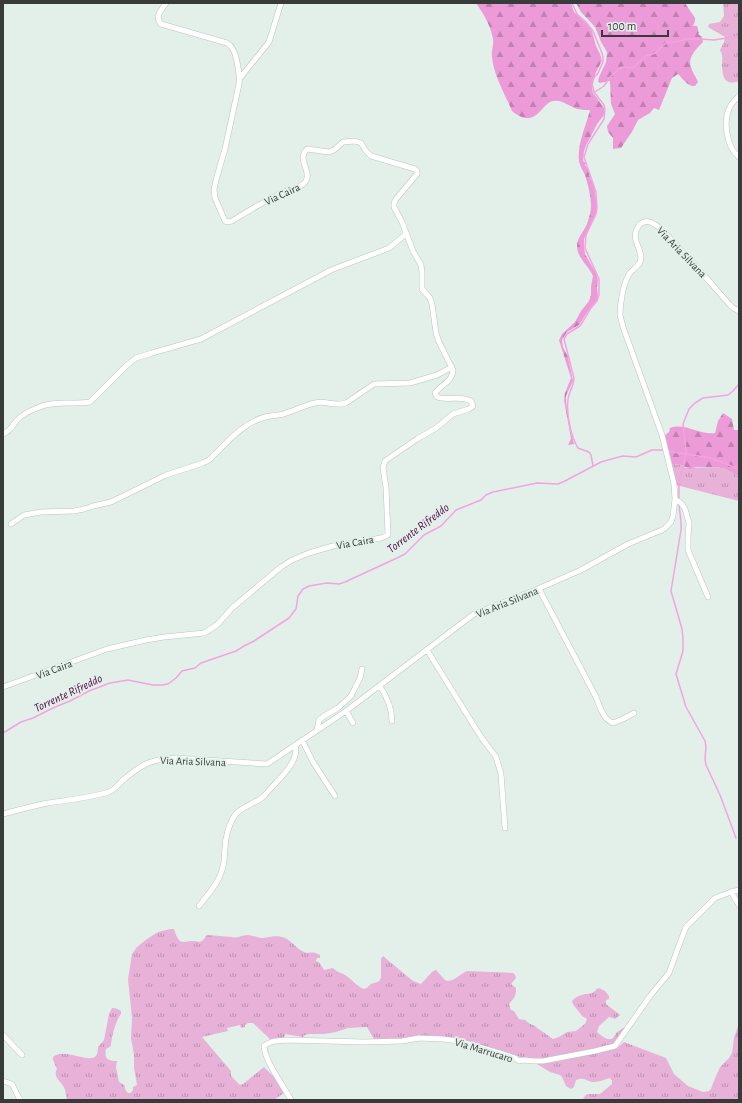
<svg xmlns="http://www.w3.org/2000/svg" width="742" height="1103" viewBox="0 0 742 1103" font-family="'Alegreya Sans',sans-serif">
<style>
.grass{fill:url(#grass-tufts)}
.forest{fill:url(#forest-firs)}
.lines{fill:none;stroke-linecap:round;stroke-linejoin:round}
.stream{stroke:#f5a3e0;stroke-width:1.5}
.street-casing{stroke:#b9c5c0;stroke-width:6}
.street{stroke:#fff;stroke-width:5}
.labels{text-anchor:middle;stroke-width:4;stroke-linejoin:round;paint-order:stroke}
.street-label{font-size:11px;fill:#373c3a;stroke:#e3f0ea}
.water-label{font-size:12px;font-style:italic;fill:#4f0643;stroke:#e3f0ea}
</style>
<defs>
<pattern id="grass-tufts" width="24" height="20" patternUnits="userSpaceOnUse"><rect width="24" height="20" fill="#e7b1d8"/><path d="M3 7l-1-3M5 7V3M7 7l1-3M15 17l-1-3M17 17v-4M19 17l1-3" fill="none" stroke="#bc91b0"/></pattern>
<pattern id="forest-firs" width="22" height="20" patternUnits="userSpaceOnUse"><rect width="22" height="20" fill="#ec9bd8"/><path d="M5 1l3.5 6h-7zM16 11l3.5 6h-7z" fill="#c080b0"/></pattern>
</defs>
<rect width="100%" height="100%" fill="#e3f0ea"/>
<path class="grass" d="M 723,3 L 739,3 L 739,81 C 724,87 722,75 722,63 C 722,61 723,59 722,56 C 722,54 721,52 720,50 L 724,42 L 725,37 L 713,30 L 708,27 L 709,24 L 720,22 L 724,16 Z
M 672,464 L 681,465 L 686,468 L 717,467 L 726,469 L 739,477 L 739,501 L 676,485 Z
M 171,929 L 174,929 C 180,950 185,938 200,942 L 203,940 L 207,935 L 232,937 C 237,939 241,935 247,935 C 252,935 257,938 263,938 C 269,937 275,935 282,937 C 289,938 296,948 302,951 C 308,955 312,950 320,955 L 320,958 L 317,958 L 316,961 L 319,962 L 324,970 L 333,968 C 338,973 340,972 345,975 C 352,979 356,986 364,989 C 368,988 368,986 371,984 C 376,982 379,983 381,978 L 381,959 L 383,956 L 413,981 L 421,984 L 433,971 L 436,970 L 445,980 L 448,981 C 456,980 460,974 467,971 L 513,973 L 515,975 L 516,978 L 511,984 L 516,988 C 516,997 514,998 509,1004 L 511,1010 L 514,1011 L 519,1019 L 525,1020 L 530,1024 L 533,1025 L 553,1039 L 559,1037 L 567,1032 L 576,1031 L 585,1024 L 587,1019 L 582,1016 C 579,1011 573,1006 572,1001 C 578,994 584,995 591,993 C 594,993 596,989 599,988 L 605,991 L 609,996 L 609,999 L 606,1000 L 606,1004 L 620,1015 L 615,1019 L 609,1017 L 599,1026 L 597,1032 C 603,1037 612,1045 616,1033 L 623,1028 L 627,1027 L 613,1044 L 596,1050 L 544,1059 L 531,1059 L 521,1057 L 451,1037 L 424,1037 L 375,1041 L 367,1027 L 348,1028 L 336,1032 L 324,1034 L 309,1034 L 305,1035 L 303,1037 L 285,1034 L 284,1039 L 270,1039 L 253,1023 L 248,1023 L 245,1025 L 245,1027 L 241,1028 L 240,1025 L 227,1028 L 228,1031 L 202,1037 L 231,1071 L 231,1076 L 240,1085 L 243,1084 L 264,1067 L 274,1077 L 284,1093 L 274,1100 L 67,1100 C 66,1097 66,1093 65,1090 C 63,1082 52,1078 57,1069 L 53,1060 L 53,1057 C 63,1047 89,1064 96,1056 C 98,1053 98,1049 98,1047 L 104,1040 L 109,1014 L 112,1008 C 116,1008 118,1009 121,1011 L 121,1014 C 116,1020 111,1038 111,1046 L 106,1049 C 104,1059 108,1061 117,1061 L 116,1067 L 119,1082 L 124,1085 L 126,1091 L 128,1093 L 131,1093 L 133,1090 L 133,1087 L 137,1085 L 134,1068 L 134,1055 L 131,1038 L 132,1018 L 128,979 L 132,954 L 137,947 L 147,939 L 158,932 Z
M 739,1023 L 739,1100 L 587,1100 L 583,1098 L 587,1094 L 600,1094 L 612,1084 L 612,1081 L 610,1078 C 606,1079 599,1082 594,1082 C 587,1082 585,1076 576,1080 L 574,1087 L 571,1089 L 566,1086 L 562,1077 L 560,1075 L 550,1072 L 535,1063 L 546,1063 L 607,1051 L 617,1048 L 624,1042 L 666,1058 L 674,1074 L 688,1086 L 703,1092 L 709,1091 L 711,1089 L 713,1083 L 720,1067 L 729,1058 L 732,1053 L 734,1038 Z"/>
<path class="forest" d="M 476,3 L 571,3 L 574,12 L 586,23 L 592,31 L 596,46 L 600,54 L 602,61 L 596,72 L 592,88 L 593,93 L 597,98 L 604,108 L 604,115 L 597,124 L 590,138 L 587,143 L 584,151 L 583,161 L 586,163 L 585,165 L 588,169 L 590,178 L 594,185 L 597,208 L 595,216 L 584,239 L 584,246 L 585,254 L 596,273 L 598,280 L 597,287 L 598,296 L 597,300 L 588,311 L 579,325 L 567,332 L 563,338 L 562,340 L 563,347 L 568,357 L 573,381 L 566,396 L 566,402 L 570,429 L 574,444 L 568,445 L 571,439 L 564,400 L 565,393 L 571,378 L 559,340 L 562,334 L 575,322 L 581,311 L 589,301 L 591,295 L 591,286 L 593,276 C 589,266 577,258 577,246 C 577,238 584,231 587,224 C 589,218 591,211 591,206 C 591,196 588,185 585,175 C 583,171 580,166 579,161 C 577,144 586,126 590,110 C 586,110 582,110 578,109 C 570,107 562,99 553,101 C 543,103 539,120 525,118 C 521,117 515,114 512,111 C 510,107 509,103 507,100 C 501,87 493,71 492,57 C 491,51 494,45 493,39 C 491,26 483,13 476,3 Z
M 576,3 L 685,3 L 695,18 L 695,21 L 693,26 L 697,26 L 699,33 L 698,34 L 702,37 L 703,42 C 697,48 687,58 691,67 C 692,72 696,77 698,82 L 695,86 C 688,87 683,79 678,74 L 672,78 L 659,110 L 654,108 L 650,113 L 638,120 L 633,130 L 621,148 L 613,149 L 613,138 L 608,132 L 607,126 L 615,114 L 611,104 L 610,81 L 600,83 L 598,81 L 599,77 L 606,62 L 607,52 L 601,42 L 595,27 L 581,12 Z
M 723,413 L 732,419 L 734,430 L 739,430 L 739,477 L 726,469 L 717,467 L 696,467 L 690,469 L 681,465 L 672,464 L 665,435 L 669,432 L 670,428 C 685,422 699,435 715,433 L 718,421 Z"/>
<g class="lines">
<path class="stream" d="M 572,3 L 577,14 L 586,22 L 593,31 L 602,53 L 603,57 L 603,62 L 598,73 L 593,79 L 592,83 L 594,92 L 604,105 L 605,109 L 604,119 L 588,144 L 584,157 L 596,192 L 597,208 L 596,214 L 586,235 L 585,248 L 599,279 L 599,295 L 597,301 L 591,308 L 580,326 L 567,334 L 564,339 L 574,378 C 574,386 569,392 568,399 C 566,413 571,437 578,448 L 589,452 L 591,455 L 593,466
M 595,92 L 604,86 L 610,77 L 619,69 L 622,67 L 631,68 L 634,67 L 646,56 L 655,53 L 667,42 L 677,42 L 686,39 L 699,39 L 714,40 L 739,36
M 667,451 L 711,458 L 739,469
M 679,498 L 679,481 L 686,453 L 683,424 L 689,409 L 695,403 L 703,398 L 728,395 L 733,391 L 739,384
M 679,505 L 681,522 L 681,530 L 671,591 L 682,629 L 683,638 L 683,651 L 676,674 L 686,707 L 705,741 L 706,747 L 705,759 L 706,765 L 720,795 L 736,838
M 3,733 L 21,722 L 33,718 L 55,707 L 70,701 L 89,691 L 110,683 L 128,680 L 153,685 L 162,685 L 168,684 L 176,678 L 182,671 L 195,668 L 201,663 L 236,651 L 244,646 L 254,641 L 289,618 L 296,609 L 298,596 L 303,589 L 309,586 L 327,583 L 339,584 L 345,582 L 397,558 L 405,554 L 424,535 L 441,526 L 456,510 L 481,500 L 486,495 L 493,492 L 537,483 L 558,484 L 565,481 L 601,462 L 615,458 L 623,456 L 636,457 L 652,450 L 664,450"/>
<g class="street-casing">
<path id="street" d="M 240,78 L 269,42 L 281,3
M 739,96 C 735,100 731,103 729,109 C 723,122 727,148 739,157
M 3,434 C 12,430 12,425 18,419 C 22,415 32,410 37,408 C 53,400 73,405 90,402 L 126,366 L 136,358 L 152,353 L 201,339 L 331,270 L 389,248 L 406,234
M 675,499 L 681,503 L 685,509 L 689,523 L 688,537 L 688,550 L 708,597
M 11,524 L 24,515 L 41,512 L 74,511 L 84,509 L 93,506 L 111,502 L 166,475 L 203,463 L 209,460 C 226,444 242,423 265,417 C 272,415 280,416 286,413 C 296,410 305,405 315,403 C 327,400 333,407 346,403 L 374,384 L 410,383 L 437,375 L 452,367
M 539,589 L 596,697 C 600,707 603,719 613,723 L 623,719 L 634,713
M 427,650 L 481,737 L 496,757 L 501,774 L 505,828
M 380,686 C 387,697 392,708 392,721
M 3,687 L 107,649 L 146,640 L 164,637 L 204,633 L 217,625 L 232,608 L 281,567 L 292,560 L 309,553 L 333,546 L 381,538 L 388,535 L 386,487 L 383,468 L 385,461 L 417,439 L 436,428 L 453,414 L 469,409 L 473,406 L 471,401 C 460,395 447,401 437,397 L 435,393 C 441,385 453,381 453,370 L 439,342 L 436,333 L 432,304 L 430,298 L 422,289 L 422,272 L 421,265 L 413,251 L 402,222 L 394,207 L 394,203 L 396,199 L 417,174 L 417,171 L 415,169 L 371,156 L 366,151 L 361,143 L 355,141 L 343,142 L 334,150 L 329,152 L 307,149 C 296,159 312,171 306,181 C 302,188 290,189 284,192 C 266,200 248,211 232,221 L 227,222 L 225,221 L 215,198 L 214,189 L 216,180 L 225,149 L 239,84 C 240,77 237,54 232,48 C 231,45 230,45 227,43 L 161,24 C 154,16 162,10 166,3
M 346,711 L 353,723
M 317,730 L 319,720 L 324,716 L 338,708 L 351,696 L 360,678 L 362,669
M 302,740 L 313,762 L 335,796
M 3,814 C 18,810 33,806 48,803 C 68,800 89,798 109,792 C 114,790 119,784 123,780 C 142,764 151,759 176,758 L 267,764 L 346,711 L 474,614 L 533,591 L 581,570 L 628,544 L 662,530 L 665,528 L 671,522 L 673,516 L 675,499 L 674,484 L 662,435 L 623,327 C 622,323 621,319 620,315 C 620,305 623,282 630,273 C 633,269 638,267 640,262 C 645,251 629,240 638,227 C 641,221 648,220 654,224 C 662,228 669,237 676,245 C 694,264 712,284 729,304 L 733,308 L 739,311
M 731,892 L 739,890
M 199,906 C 208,894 220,882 223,866 C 225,860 224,854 225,848 C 225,838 229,824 235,815 C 242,805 257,804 265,795 C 275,782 301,762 295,745
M 3,1035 L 22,1055
M 3,1081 L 12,1084 L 20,1100
M 291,1100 C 283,1085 265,1062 264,1046 C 271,1040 278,1041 286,1040 L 365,1042 L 402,1041 L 419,1038 L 443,1039 L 458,1041 L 503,1054 L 515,1058 L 519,1061 L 525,1060 L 533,1061 L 543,1061 L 595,1051 L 615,1046 L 650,996 L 669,973 L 678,948 L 686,927 L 715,898 L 731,892 L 739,905"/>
</g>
<use href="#street" class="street"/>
</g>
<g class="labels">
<g class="street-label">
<text transform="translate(282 194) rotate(-25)" y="4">Via Caira</text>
<text transform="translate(682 252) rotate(46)" y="4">Via Aria Silvana</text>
<text transform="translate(355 542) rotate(-10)" y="4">Via Caira</text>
<text transform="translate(507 602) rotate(-22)" y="4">Via Aria Silvana</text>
<text transform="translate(54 669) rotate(-20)" y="4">Via Caira</text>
<text transform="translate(193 761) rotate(2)" y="4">Via Aria Silvana</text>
<text transform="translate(484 1050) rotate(17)" y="4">Via Marrucaro</text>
</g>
<g class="water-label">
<text transform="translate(418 528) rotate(-37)" y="4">Torrente Rifreddo</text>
<text transform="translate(68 693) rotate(-25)" y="4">Torrente Rifreddo</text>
</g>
</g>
<rect width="742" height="1103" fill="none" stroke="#373c3a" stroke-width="8"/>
<path d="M602 30v6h66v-6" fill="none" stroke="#373c3a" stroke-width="2"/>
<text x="608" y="30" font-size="12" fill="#373c3a" stroke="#e3f0ea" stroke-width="3" paint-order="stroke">100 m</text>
</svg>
